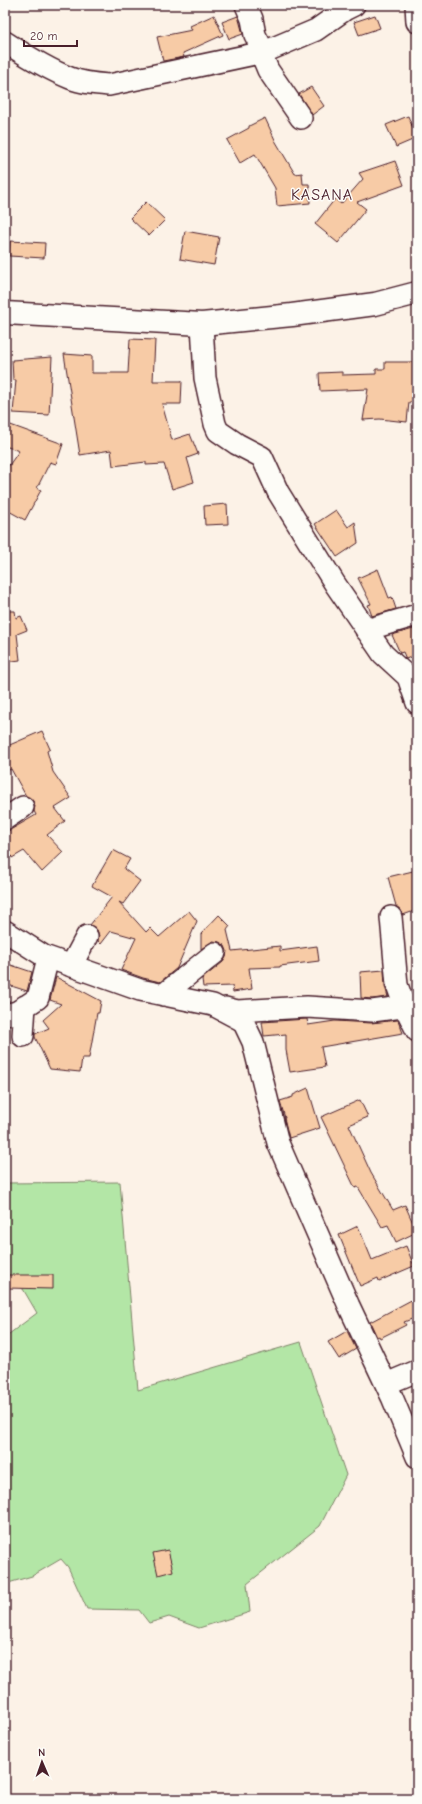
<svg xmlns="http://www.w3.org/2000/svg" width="422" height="1804" viewBox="0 0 422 1804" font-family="'Comic Neue',sans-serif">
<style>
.green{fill:#b3e6a6;stroke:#7e8268}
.building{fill:#f7cba6;stroke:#4a1f2b}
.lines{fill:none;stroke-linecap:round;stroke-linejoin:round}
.minor-casing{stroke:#4a1f2b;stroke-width:24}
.major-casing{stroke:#4a1f2b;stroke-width:25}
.minor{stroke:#fdfcf7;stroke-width:21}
.major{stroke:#fdfcf7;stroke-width:22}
.labels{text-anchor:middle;stroke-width:3;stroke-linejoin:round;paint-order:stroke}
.quarter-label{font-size:16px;letter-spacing:1px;fill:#4a1f2b;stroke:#fdfcf7}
</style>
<rect width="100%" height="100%" fill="#fcf2e7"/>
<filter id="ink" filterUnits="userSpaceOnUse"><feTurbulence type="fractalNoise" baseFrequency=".025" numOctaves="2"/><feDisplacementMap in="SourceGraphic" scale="8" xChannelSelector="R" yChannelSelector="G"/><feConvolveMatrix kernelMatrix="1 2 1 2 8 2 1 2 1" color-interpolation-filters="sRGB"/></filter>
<g filter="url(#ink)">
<path class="green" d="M 120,1182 L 138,1390 L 301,1342 L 346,1475 L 320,1526 L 247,1584 L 250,1612 L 199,1628 L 169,1617 L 149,1623 L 139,1610 L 87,1609 L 68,1567 L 61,1559 L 32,1576 L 5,1584 L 5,1337 L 37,1313 L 23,1289 L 5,1280 L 5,1183 Z"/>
<path class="building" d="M 214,15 L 223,35 L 183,53 L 184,57 L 163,61 L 157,37 L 192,30 L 190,26 Z
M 375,15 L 380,28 L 359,35 L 354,22 Z
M 238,16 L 243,34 L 229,39 L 222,22 Z
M 311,87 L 324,106 L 312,115 L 299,94 Z
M 408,116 L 417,138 L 396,147 L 386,125 Z
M 265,118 L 276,142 L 295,174 L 302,173 L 303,184 L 309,184 L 310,203 L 277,206 L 275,188 L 255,154 L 240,163 L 227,140 L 249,128 L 249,126 Z
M 395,161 L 404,185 L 357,202 L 366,209 L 338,243 L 315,224 L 335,199 L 341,204 L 363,179 L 359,173 Z
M 146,202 L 165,220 L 149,236 L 130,218 Z
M 185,231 L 219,237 L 214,265 L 180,259 Z
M 10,241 L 45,243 L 44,258 L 9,256 Z
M 130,339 L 155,340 L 153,381 L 182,381 L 181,404 L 162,404 L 172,440 L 190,434 L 198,454 L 187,458 L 194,482 L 172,489 L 164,464 L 146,465 L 146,462 L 113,466 L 111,450 L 80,455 L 64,354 L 92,356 L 92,373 L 128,373 Z
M 52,357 L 49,415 L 13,413 L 16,380 L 13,380 L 12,360 Z
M 385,362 L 415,362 L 415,402 L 409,402 L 407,422 L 380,419 L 363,420 L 368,389 L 320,391 L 319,373 L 342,372 L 342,375 L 376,374 L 376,369 L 385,369 Z
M 5,423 L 63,444 L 56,464 L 50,462 L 37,488 L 41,490 L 25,520 L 5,509 L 5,471 L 19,451 L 5,446 Z
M 227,504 L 228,524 L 205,525 L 204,506 Z
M 336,510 L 348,527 L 355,522 L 358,543 L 337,557 L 315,524 Z
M 378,569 L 389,598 L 392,597 L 396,609 L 372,616 L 368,605 L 371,604 L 358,578 Z
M 5,611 L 15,611 L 16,618 L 21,616 L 27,630 L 17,634 L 20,660 L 5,662 Z
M 417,628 L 417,654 L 406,659 L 403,652 L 400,653 L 392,635 Z
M 42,731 L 50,749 L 47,751 L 53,772 L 71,798 L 55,808 L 65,821 L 47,835 L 63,852 L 42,872 L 24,851 L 12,858 L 11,855 L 5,858 L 5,833 L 36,815 L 34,811 L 35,806 L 33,801 L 26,796 L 11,769 L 5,772 L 5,747 Z
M 113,850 L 130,859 L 124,869 L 140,881 L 123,904 L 119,902 L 146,932 L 150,928 L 159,937 L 189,911 L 197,921 L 177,968 L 160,982 L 143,978 L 121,970 L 136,938 L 111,931 L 101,944 L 98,941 L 99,936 L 97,930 L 90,925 L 112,897 L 92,886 Z
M 417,870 L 417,910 L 403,915 L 401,910 L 396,906 L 388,877 Z
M 219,915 L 230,926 L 227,930 L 232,951 L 280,946 L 280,951 L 317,946 L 319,961 L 280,966 L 280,967 L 249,968 L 252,989 L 233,992 L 232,986 L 203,987 L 202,979 L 223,962 L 226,957 L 227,951 L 225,946 L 219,942 L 213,941 L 201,949 L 201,934 Z
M 5,963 L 32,972 L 27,991 L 5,984 Z
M 384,970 L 385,986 L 388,997 L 372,999 L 361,998 L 360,972 Z
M 56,977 L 101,1001 L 99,1013 L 97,1013 L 89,1058 L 82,1058 L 80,1072 L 50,1069 L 35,1037 L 35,1034 L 49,1028 L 43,1020 L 61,1004 L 50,1000 Z
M 307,1019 L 308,1025 L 335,1021 L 371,1023 L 398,1020 L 403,1033 L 321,1047 L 325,1067 L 290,1072 L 286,1050 L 286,1034 L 264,1036 L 262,1022 Z
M 308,1088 L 320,1128 L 289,1138 L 284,1118 L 285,1118 L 280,1101 L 293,1097 L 293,1095 Z
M 360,1100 L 368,1117 L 349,1125 L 371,1173 L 393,1210 L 405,1205 L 417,1232 L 396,1242 L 388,1225 L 382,1227 L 358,1187 L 355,1188 L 321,1117 Z
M 358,1226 L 372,1260 L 406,1246 L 414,1266 L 379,1281 L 378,1278 L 360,1286 L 339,1235 Z
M 6,1275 L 53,1275 L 53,1289 L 6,1288 Z
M 417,1297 L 417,1317 L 404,1322 L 406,1325 L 380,1338 L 379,1336 L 377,1337 L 370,1322 Z
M 347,1331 L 356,1349 L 339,1359 L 328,1342 Z
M 168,1550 L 173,1571 L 158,1575 L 153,1553 Z"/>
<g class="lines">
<g class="minor-casing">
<path id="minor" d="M 246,5 L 252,19 L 255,35 L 264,52 L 263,58 L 268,70 L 301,118
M 416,5 L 417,22
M 5,42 C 25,55 47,69 70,78 C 82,83 96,84 109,85 L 264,52 L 316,30 L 346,9 L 354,5
M 202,324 L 205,378 L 215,424 L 218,431 L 237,444 L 262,457 L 278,492 L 335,584 L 383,654 L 408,677 L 417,703
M 366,630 L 417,615
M 5,819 L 23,807
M 391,917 L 397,985 L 405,1007 L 417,1031
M 5,931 L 44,956 L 140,990 L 213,1005 L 243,1021 L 253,1042 L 278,1143 L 349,1306 L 392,1397 L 417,1457
M 71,966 L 87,936
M 163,995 L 215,953
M 225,1008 L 237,1011 L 307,1007 L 372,1011 L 417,1005
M 5,1015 L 17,1012 L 38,998 L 48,958
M 23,1036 L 25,1006
M 386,1384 L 417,1371"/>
</g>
<g class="major-casing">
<path id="major" d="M 5,313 L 202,324 L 292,315 L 375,304 L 417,293"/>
</g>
<use href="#minor" class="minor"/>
<use href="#major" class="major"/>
</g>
</g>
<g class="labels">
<g class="quarter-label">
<text x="322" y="200">KASANA</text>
</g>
</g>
<rect width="422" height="1804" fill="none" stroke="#fdfcf7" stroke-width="20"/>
<rect x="10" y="10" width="402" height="1784" fill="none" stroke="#4a1f2b" stroke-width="1.5" filter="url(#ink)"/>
<g transform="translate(42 1762) rotate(358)" stroke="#fdfcf7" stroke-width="3" paint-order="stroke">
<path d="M0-3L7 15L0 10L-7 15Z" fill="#4a1f2b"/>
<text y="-6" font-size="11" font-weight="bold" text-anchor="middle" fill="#4a1f2b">N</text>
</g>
<path d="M24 40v6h53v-6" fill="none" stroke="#4a1f2b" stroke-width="2"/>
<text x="30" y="40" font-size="12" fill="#4a1f2b" stroke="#fdfcf7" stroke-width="3" paint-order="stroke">20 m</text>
</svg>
